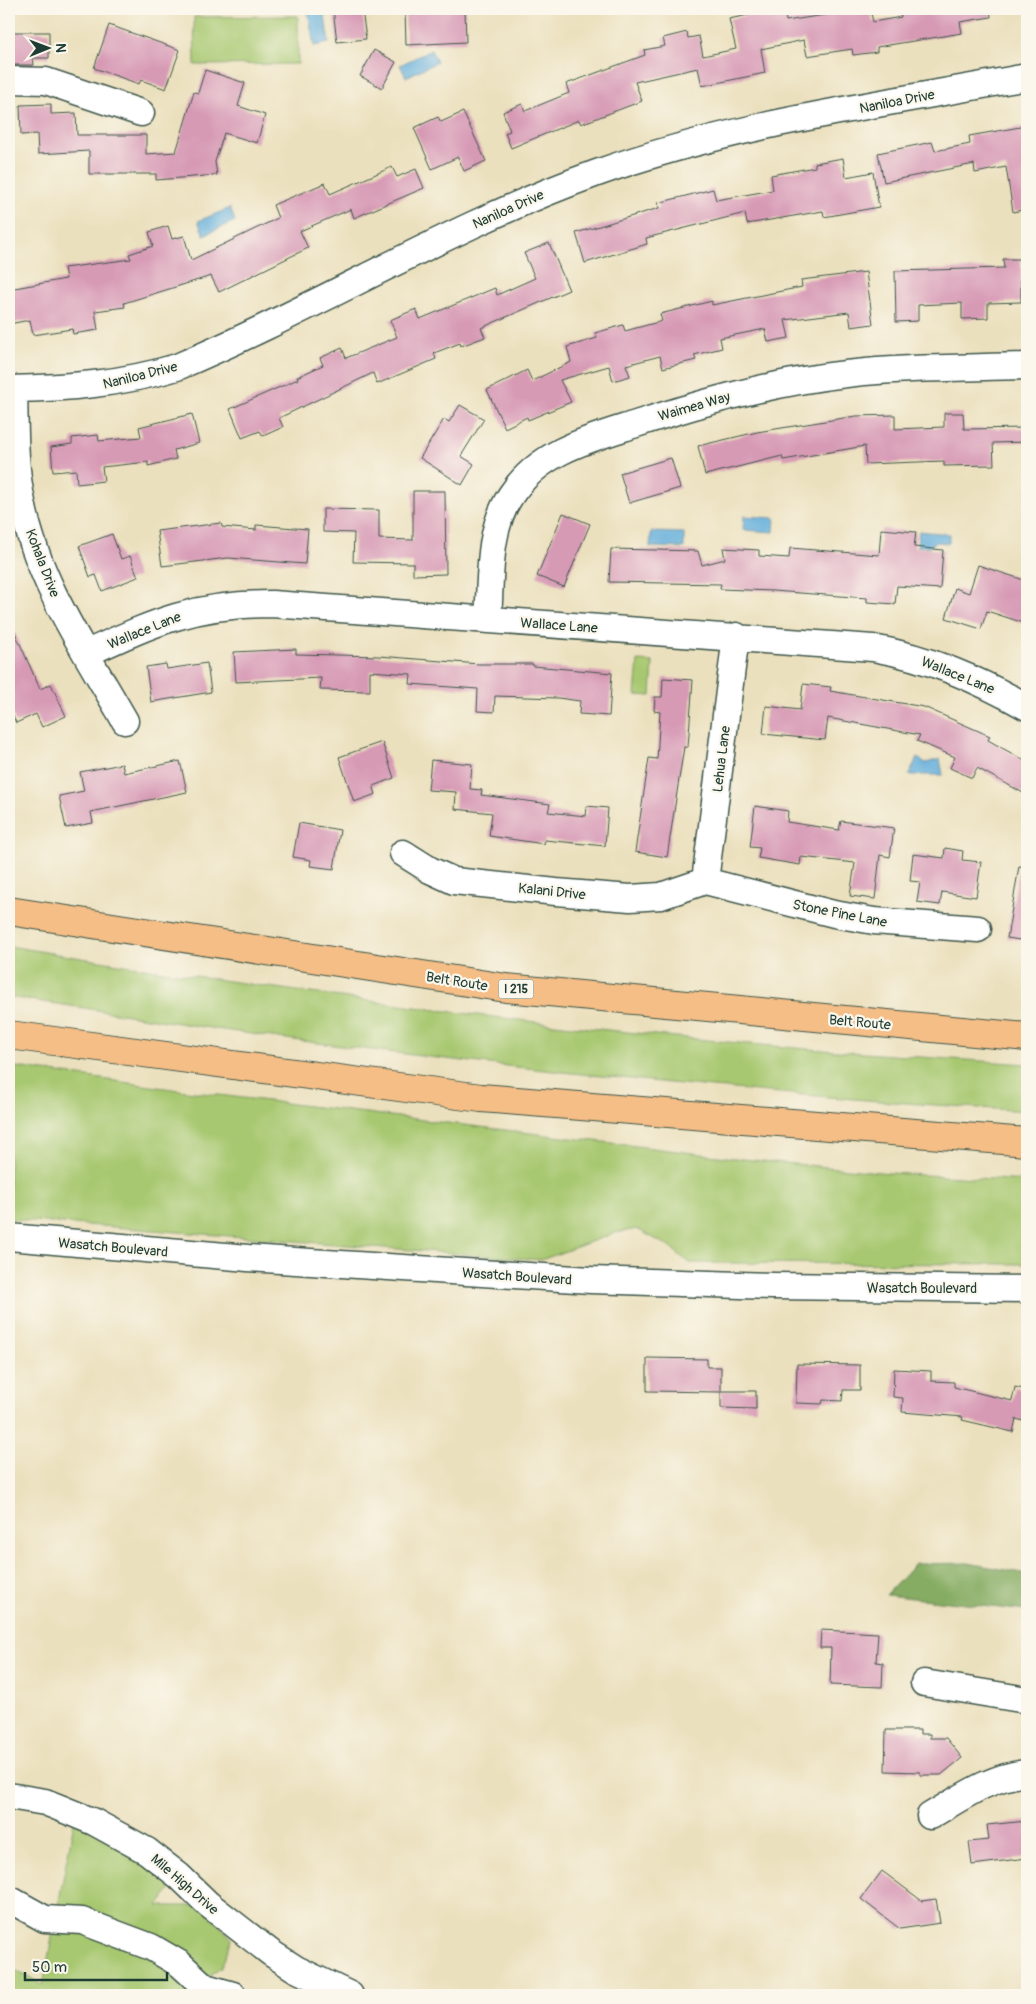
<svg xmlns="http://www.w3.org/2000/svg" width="1036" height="2004" viewBox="0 0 1036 2004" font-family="Pangolin,sans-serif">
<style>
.green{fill:#a7c870;stroke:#638252}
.forest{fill:#85ac62;stroke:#52744b}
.water{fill:#62adda;stroke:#407587}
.building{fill:#d79ab5}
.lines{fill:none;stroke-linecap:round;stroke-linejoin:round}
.minor-casing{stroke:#3e5549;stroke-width:29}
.highway-casing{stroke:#3e5549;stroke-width:30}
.minor{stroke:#fff;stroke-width:26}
.highway{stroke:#f5be86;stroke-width:28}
.labels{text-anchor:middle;stroke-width:4.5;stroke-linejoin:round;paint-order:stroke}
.shield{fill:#fbf7ec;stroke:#61756b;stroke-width:1}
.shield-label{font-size:12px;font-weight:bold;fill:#1f3d34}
.street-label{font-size:14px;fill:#1f3d34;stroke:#fbf7ec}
</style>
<rect width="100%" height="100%" fill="#fbf7ec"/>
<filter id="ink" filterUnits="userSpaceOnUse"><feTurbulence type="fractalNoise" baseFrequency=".02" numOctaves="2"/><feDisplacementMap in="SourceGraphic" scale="10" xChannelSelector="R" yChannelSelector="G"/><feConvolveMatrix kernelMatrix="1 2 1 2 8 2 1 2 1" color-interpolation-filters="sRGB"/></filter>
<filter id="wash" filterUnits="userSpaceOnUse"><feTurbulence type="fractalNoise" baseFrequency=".0096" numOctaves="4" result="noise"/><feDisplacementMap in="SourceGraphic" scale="20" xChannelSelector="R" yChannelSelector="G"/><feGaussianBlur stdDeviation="1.12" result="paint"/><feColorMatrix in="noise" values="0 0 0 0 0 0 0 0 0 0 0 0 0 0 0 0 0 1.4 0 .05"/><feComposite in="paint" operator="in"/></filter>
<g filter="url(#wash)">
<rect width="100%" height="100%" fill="#ebe0bd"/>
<path class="green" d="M 298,16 L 298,64 L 195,65 L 194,17 Z
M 638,661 L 653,662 L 651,696 L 635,695 Z
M 9,946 C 269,990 532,1026 796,1048 C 873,1054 950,1059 1027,1064 L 1027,1111 C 777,1096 527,1071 279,1038 C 188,1026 99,1009 9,997 Z
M 9,1066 L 186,1091 L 742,1159 L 890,1173 L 1027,1181 L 1027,1264 L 689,1263 L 670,1247 L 637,1229 L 615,1233 L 541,1260 L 9,1219 Z
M 76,1811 L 177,1881 L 158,1906 L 202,1906 L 232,1939 L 221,1968 L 188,1990 L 199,1995 L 9,1995 L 9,1967 L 43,1985 Z"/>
<path class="forest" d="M 968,1563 L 1027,1574 L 1027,1611 L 886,1595 L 915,1564 Z"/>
<path class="water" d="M 324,9 L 329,43 L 314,46 L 308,12 Z
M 431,50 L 437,62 L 406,77 L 400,65 Z
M 230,208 L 235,221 L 204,235 L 198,221 Z
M 744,516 L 775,518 L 774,532 L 743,530 Z
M 919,531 L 950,534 L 949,543 L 935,542 L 930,547 L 917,546 Z
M 651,532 L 684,533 L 684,548 L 650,547 Z
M 917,758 L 926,763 L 940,759 L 943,775 L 909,775 Z"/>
<g id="blocks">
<path class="building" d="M 333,9 L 362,9 L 366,39 L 337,42 Z
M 465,9 L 466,42 L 406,45 L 405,10 Z
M 777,9 L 784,9 L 786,21 L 863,9 L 870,9 L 873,22 L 901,17 L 900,9 L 990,9 L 991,17 L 960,22 L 962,33 L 877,47 L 877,52 L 853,55 L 852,49 L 807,56 L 804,40 L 761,49 L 765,73 L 702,86 L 698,68 L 635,82 L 642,101 L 581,124 L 579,120 L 511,148 L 505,133 L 510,131 L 503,112 L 522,104 L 525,111 L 569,93 L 566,84 L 645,55 L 644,50 L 665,46 L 663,38 L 687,32 L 688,38 L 699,36 L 703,56 L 736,49 L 729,19 Z
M 109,25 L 180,50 L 166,89 L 141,80 L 139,84 L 94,68 Z
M 9,32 L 49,32 L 49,58 L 33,58 L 34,65 L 9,65 Z
M 374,50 L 396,62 L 382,88 L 360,76 Z
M 205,70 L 245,83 L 238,106 L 265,115 L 257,143 L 224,133 L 215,162 L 217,175 L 156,180 L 156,174 L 89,174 L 89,151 L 38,154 L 37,134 L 21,135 L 20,105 L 51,104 L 51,114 L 76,113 L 77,135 L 146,135 L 146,154 L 176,152 L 194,92 L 198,93 Z
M 463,112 L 486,161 L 464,171 L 458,157 L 432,169 L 414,128 L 438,117 L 441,122 Z
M 1026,126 L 1027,209 L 1013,212 L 1006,167 L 975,173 L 974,164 L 884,182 L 878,153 L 932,142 L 935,151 L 970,144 L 969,136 Z
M 843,158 L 846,177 L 873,172 L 879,207 L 824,217 L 823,211 L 747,224 L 745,213 L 646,238 L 647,244 L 585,263 L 576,233 L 659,208 L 658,203 L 713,189 L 716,200 L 773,190 L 771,175 L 815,167 L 815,163 Z
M 392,167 L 397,177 L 416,169 L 424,188 L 354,218 L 351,209 L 300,231 L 308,248 L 219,292 L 211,276 L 124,303 L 125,307 L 95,311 L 98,330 L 73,334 L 72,329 L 33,335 L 30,320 L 9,324 L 9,289 L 66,279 L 64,268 L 131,259 L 129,254 L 153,246 L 149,232 L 168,226 L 172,239 L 184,236 L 191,260 L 278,218 L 273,205 L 325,183 L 330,194 Z
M 549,243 L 569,290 L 481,328 L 485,337 L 461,346 L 460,343 L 434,353 L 436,359 L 377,384 L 373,373 L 279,418 L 283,427 L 263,436 L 260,431 L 242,438 L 230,409 L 298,379 L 297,377 L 323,365 L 320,358 L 342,348 L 346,358 L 397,337 L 390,320 L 416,309 L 420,319 L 495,288 L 497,295 L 535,278 L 524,253 Z
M 1003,259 L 1021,259 L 1021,302 L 988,303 L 988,318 L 962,319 L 962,303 L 918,305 L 918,321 L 896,322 L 895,271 L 1004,268 Z
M 866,272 L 873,324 L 851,327 L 849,312 L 785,320 L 789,338 L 768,342 L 765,329 L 720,338 L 722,348 L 694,355 L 696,360 L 663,368 L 660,356 L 626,365 L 630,376 L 613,381 L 609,366 L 560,380 L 571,402 L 528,420 L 527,417 L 505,428 L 487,390 L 527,370 L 532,381 L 571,362 L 567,347 L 597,338 L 595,333 L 623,325 L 625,331 L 662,321 L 660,314 L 712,301 L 712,305 L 802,287 L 801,280 Z
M 460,405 L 484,419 L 461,456 L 474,464 L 462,485 L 420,458 L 444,419 L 449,422 Z
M 944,413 L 963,413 L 964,429 L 1027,428 L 1027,442 L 993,443 L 994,465 L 944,466 L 944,461 L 866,464 L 865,446 L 783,460 L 782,456 L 705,475 L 698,446 L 757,432 L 856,416 L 895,415 L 895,429 L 944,427 Z
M 192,414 L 199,443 L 174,450 L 176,459 L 148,466 L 148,462 L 102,467 L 104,481 L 77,484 L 76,470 L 53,472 L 51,447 L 72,444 L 72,438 L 98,435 L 99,441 L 141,437 L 139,427 Z
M 671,458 L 680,488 L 629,503 L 620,473 Z
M 413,491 L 445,491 L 446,574 L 413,575 L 413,563 L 353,562 L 354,533 L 323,532 L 323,509 L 379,510 L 379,539 L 413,540 Z
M 563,513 L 590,524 L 564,587 L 537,576 Z
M 221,523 L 222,527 L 256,530 L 256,525 L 308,529 L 305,564 L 228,558 L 162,566 L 157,531 Z
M 881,529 L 916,532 L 914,547 L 943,550 L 940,589 L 897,586 L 895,604 L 867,602 L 867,598 L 773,591 L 720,589 L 721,584 L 609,582 L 611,549 L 698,551 L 702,565 L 725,559 L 723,548 L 759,550 L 759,556 L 789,558 L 790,548 L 879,555 Z
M 112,534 L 121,559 L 130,556 L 138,577 L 102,591 L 96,575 L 90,577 L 79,546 Z
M 978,565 L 1027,581 L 1027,624 L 987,611 L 981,629 L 946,618 L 955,588 L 969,593 Z
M 9,619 L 40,689 L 51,684 L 66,716 L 42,727 L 36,714 L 16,723 L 9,706 Z
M 296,649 L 296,654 L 379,656 L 479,664 L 533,664 L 533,666 L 612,673 L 609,716 L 579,714 L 580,701 L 558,698 L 495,696 L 494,712 L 477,711 L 478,689 L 410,684 L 411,674 L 370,671 L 370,691 L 320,690 L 321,678 L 236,682 L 234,652 Z
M 207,663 L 211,692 L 151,702 L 146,667 L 166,664 L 167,669 Z
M 663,678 L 693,680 L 688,747 L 684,747 L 667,857 L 635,852 L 649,758 L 657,759 L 660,712 L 654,711 L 655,697 L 662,697 Z
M 803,684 L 831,687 L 830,691 L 924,707 L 990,736 L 988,740 L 1027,762 L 1027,795 L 977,768 L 972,778 L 950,768 L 955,757 L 917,741 L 920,735 L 828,718 L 825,740 L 763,734 L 766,706 L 800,710 Z
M 382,742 L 394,778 L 373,786 L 376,794 L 354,802 L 339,757 Z
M 431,760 L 472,764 L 470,789 L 482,790 L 481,795 L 550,804 L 548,812 L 586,816 L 587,806 L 608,808 L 605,846 L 545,840 L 544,844 L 489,836 L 492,813 L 455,809 L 456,792 L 428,790 Z
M 180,761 L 187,792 L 91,812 L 93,823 L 66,828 L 59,796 L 84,791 L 80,772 L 122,764 L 124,773 Z
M 755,806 L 788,811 L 787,822 L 839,830 L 841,821 L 894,828 L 890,857 L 880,855 L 875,899 L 850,896 L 855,863 L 801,857 L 800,865 L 758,858 L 760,848 L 750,847 Z
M 299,823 L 340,830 L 334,869 L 310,866 L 311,860 L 293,857 Z
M 945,848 L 963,851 L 962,860 L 981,862 L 976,897 L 942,892 L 940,905 L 917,902 L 920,882 L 910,881 L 913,854 L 944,858 Z
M 1019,866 L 1027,867 L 1027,941 L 1007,938 Z
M 647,1358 L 707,1359 L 707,1367 L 721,1367 L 721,1391 L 756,1391 L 756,1409 L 721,1408 L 721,1392 L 647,1391 Z
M 797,1364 L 860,1365 L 860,1390 L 843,1390 L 842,1401 L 823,1400 L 822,1404 L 796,1403 Z
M 894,1369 L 931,1371 L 931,1381 L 954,1382 L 954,1387 L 1012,1401 L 1015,1387 L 1027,1390 L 1027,1422 L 1016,1419 L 1013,1432 L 962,1420 L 963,1417 L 902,1412 L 903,1398 L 893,1397 Z
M 821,1630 L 878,1633 L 876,1662 L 883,1663 L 882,1687 L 830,1685 L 831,1648 L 820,1648 Z
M 886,1730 L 920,1730 L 920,1734 L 930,1734 L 930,1738 L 946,1738 L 962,1758 L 941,1775 L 920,1775 L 920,1772 L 885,1771 Z
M 1027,1821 L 1027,1858 L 972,1865 L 969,1842 L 989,1840 L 987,1825 Z
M 882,1871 L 922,1901 L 936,1899 L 940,1923 L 900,1929 L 861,1899 Z"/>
</g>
</g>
<g filter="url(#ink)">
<use href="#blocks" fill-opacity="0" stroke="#3e5549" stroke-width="1"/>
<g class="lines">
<g class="minor-casing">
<path id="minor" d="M 9,80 L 46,81 L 141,113
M 9,389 C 67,388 121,384 177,367 C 319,307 452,225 597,173 C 736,123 884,104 1027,77
M 14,389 C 15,427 14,465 22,502 C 37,582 86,652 125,721
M 488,620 C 491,580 487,530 511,495 C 540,451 589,439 636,424 C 704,402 774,382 846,374 C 906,367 967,368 1027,366
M 87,653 C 155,622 195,604 272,604 L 873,648 C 929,658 977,679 1027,707
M 403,853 L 430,870 L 454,881 L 556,892 L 630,898 L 661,896 L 705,881
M 705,881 L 834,914 L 874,921 L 978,929
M 705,881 L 736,636
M 9,1237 L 248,1258 L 591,1280 L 773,1286 L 1027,1289
M 924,1683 L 1027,1700
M 9,1796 L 45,1802 L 65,1810 L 94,1822 L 147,1851 L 179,1876 L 208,1904 L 271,1953 L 296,1969 L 350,1995
M 930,1816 C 961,1798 991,1776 1027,1773
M 9,1899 L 45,1919 L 82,1921 L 151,1947 L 180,1964 L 205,1987 L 233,1995"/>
</g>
<g class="highway-casing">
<path id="highway" d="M 9,911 L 506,988 L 1027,1037
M 9,1035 L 481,1098 L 1027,1142"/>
</g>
<use href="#minor" class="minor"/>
<use href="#highway" class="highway"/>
</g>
</g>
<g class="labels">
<rect class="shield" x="498.5" y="979.5" width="35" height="19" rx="4"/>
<g class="shield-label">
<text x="516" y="993">I 215</text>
</g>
<g class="street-label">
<text transform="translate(897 101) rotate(-11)" y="5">Naniloa Drive</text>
<text transform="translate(508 209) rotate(-24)" y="5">Naniloa Drive</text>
<text transform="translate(140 375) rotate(-14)" y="5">Naniloa Drive</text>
<text transform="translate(694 406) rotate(-16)" y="5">Waimea Way</text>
<text transform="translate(43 563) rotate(69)" y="5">Kohala Drive</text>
<text transform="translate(559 625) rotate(4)" y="5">Wallace Lane</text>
<text transform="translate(144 630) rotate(-22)" y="5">Wallace Lane</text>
<text transform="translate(958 675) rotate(22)" y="5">Wallace Lane</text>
<text transform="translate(721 759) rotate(-83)" y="5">Lehua Lane</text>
<text transform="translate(552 891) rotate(6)" y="5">Kalani Drive</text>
<text transform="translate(840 913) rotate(11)" y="5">Stone Pine Lane</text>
<text transform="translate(457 981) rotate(9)" y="5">Belt Route</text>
<text transform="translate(860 1022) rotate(5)" y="5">Belt Route</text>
<text transform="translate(113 1247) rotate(5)" y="5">Wasatch Boulevard</text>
<text transform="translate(517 1276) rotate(4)" y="5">Wasatch Boulevard</text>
<text x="922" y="1293">Wasatch Boulevard</text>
<text transform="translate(185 1884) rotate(41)" y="5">Mile High Drive</text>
</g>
</g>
<rect width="1036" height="2004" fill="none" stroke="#fbf7ec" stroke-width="30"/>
<g transform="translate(48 48) rotate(89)" stroke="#fbf7ec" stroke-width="4" paint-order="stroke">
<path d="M0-4L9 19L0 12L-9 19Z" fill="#1f3d34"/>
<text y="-8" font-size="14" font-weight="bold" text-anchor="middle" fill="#1f3d34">N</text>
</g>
<path d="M25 1972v8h142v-8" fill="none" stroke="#1f3d34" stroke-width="2.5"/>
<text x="32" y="1972" font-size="15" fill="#1f3d34" stroke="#fbf7ec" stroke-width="4" paint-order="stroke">50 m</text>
</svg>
